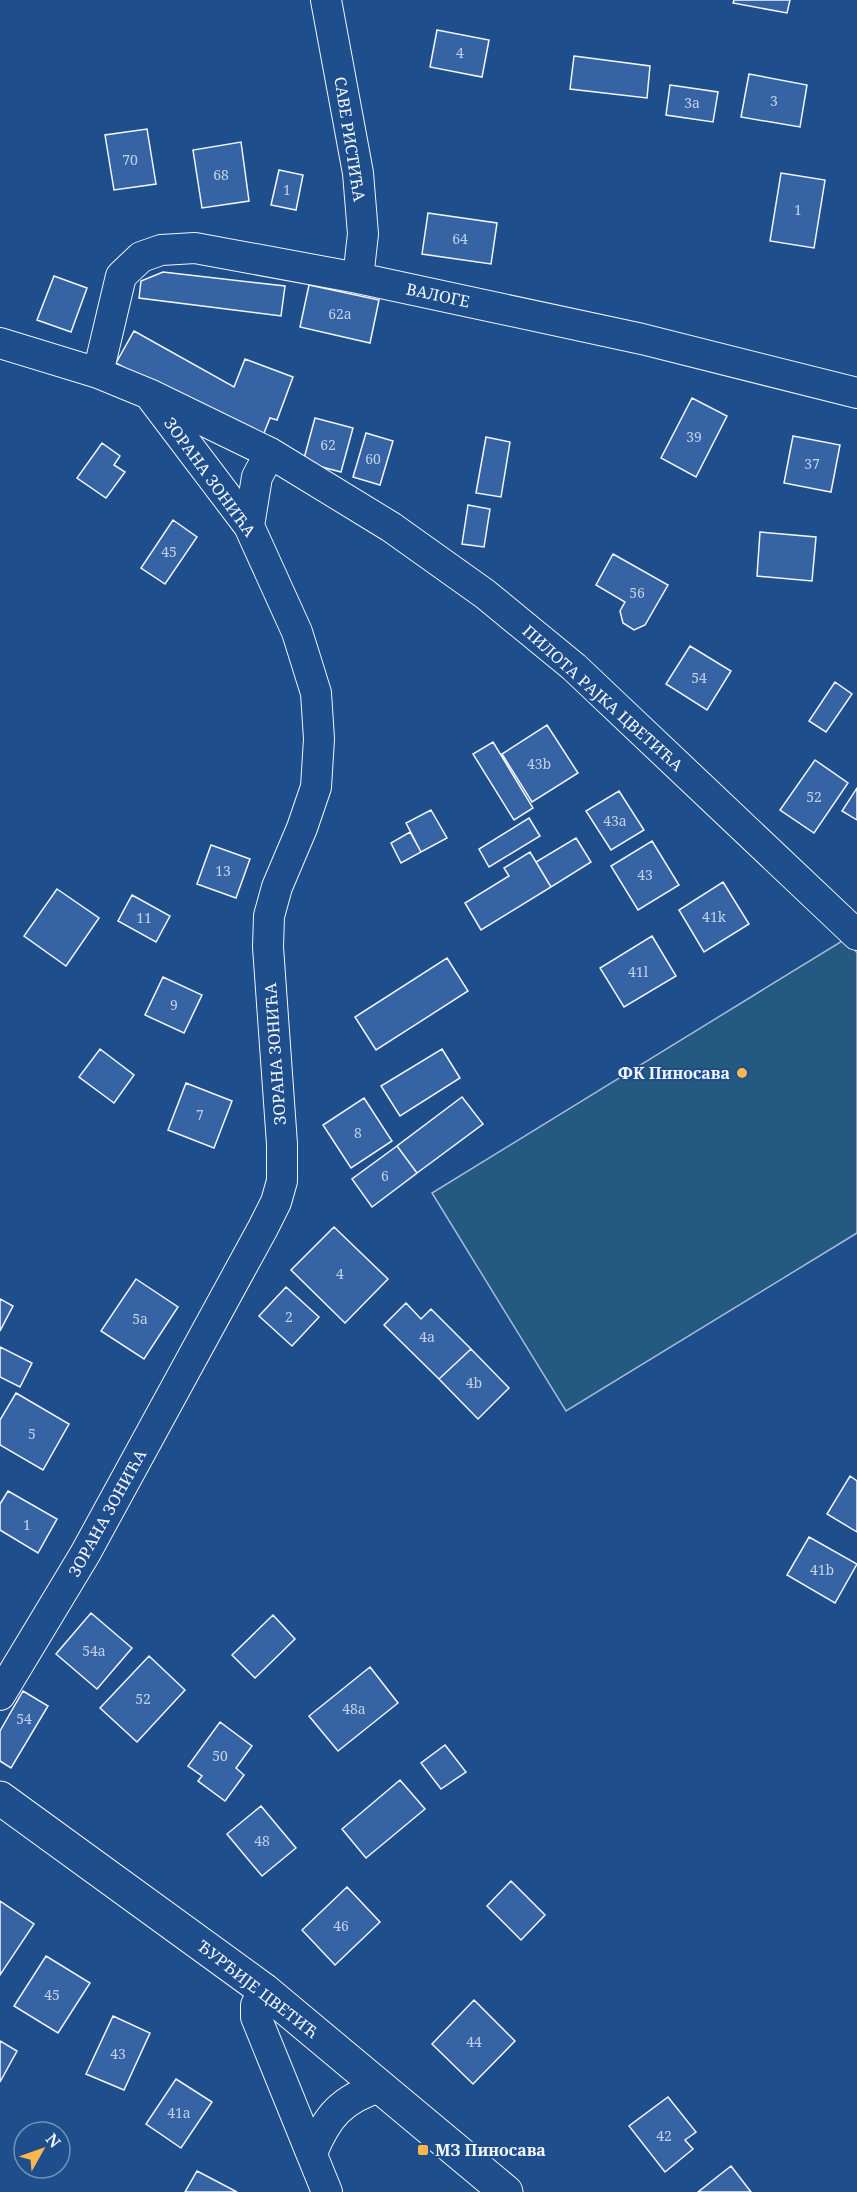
<svg xmlns="http://www.w3.org/2000/svg" width="857" height="2192" viewBox="0 0 857 2192" font-family="'Noto Serif',serif">
<style>
.green{fill:#245a82;stroke:#a8bbd7;stroke-width:1.5}
.building{fill:#3563a3;stroke:#f2f6ff;stroke-width:1.5}
.lines{fill:none;stroke-linecap:round;stroke-linejoin:round}
.minor-casing{stroke:#f2f6ff;stroke-width:32}
.tertiary-casing{stroke:#f2f6ff;stroke-width:35}
.minor{stroke:#1f4e8c;stroke-width:30}
.tertiary{stroke:#1f4e8c;stroke-width:33}
.poi-dot{fill:#ffb74d;stroke:#1f4e8c;stroke-width:2}
.labels{text-anchor:middle;stroke-width:4.5;stroke-linejoin:round;paint-order:stroke}
.number-label{font-size:14px;fill:#c3d1e8}
.street-label{font-size:16px;fill:#f2f6ff;stroke:#1f4e8c}
.poi-label{font-size:16px;font-weight:bold;fill:#f2f6ff;stroke:#1f4e8c;text-anchor:end}
</style>
<rect width="100%" height="100%" fill="#1f4e8c"/>
<path class="green" d="M 847,938 L 857,953 L 857,1233 L 566,1411 L 432,1193 Z"/>
<path class="building" d="M 734,0 L 790,0 L 787,13 L 733,3 Z
M 437,30 L 489,40 L 482,77 L 430,67 Z
M 574,56 L 650,66 L 647,98 L 570,89 Z
M 749,74 L 807,85 L 800,127 L 741,117 Z
M 670,85 L 718,92 L 713,122 L 666,115 Z
M 147,129 L 156,184 L 114,190 L 105,135 Z
M 241,142 L 249,201 L 202,208 L 193,150 Z
M 279,170 L 303,175 L 296,210 L 271,205 Z
M 781,173 L 825,180 L 814,248 L 770,241 Z
M 428,213 L 497,223 L 491,264 L 422,254 Z
M 163,272 L 285,286 L 281,316 L 139,298 L 141,281 Z
M 54,276 L 87,288 L 71,332 L 37,320 Z
M 309,285 L 379,300 L 370,343 L 300,327 Z
M 134,331 L 234,387 L 245,359 L 293,377 L 277,420 L 270,418 L 262,438 L 221,422 L 116,363 Z
M 692,398 L 727,416 L 696,477 L 661,458 Z
M 315,418 L 353,428 L 341,472 L 303,462 Z
M 366,433 L 393,441 L 380,485 L 353,477 Z
M 793,436 L 840,445 L 831,492 L 784,483 Z
M 486,437 L 510,442 L 501,497 L 476,493 Z
M 102,443 L 120,456 L 114,465 L 125,472 L 106,498 L 77,478 Z
M 468,505 L 490,509 L 484,547 L 462,544 Z
M 173,520 L 197,537 L 165,584 L 141,568 Z
M 760,532 L 816,537 L 812,581 L 757,576 Z
M 613,554 L 668,585 L 645,625 L 634,630 L 623,623 L 620,611 L 625,602 L 596,585 Z
M 690,646 L 731,671 L 707,710 L 666,684 Z
M 835,682 L 852,694 L 826,732 L 809,721 Z
M 547,725 L 578,773 L 532,802 L 502,754 Z
M 493,742 L 533,808 L 514,820 L 473,754 Z
M 815,760 L 848,783 L 814,833 L 780,810 Z
M 857,788 L 857,820 L 842,811 Z
M 619,791 L 644,830 L 611,850 L 586,811 Z
M 431,810 L 447,838 L 421,852 L 406,823 Z
M 529,818 L 540,836 L 489,867 L 479,849 Z
M 410,832 L 421,852 L 401,863 L 391,843 Z
M 576,838 L 591,862 L 551,887 L 536,862 Z
M 652,841 L 679,885 L 638,910 L 611,866 Z
M 211,845 L 250,859 L 236,898 L 197,884 Z
M 530,852 L 551,887 L 481,930 L 465,903 L 509,876 L 504,868 Z
M 723,882 L 749,924 L 704,952 L 679,910 Z
M 57,889 L 99,918 L 66,966 L 24,936 Z
M 132,895 L 170,916 L 156,942 L 118,921 Z
M 652,936 L 676,976 L 624,1007 L 600,968 Z
M 447,958 L 468,991 L 376,1050 L 355,1017 Z
M 163,977 L 202,995 L 184,1033 L 145,1015 Z
M 100,1049 L 134,1075 L 114,1103 L 79,1077 Z
M 442,1049 L 460,1078 L 400,1116 L 381,1086 Z
M 186,1083 L 232,1101 L 214,1148 L 168,1130 Z
M 462,1097 L 483,1124 L 417,1173 L 397,1146 Z
M 364,1098 L 392,1141 L 351,1168 L 323,1125 Z
M 397,1146 L 417,1173 L 372,1207 L 352,1179 Z
M 334,1227 L 388,1279 L 345,1323 L 291,1270 Z
M 136,1279 L 178,1307 L 144,1359 L 101,1331 Z
M 286,1287 L 319,1317 L 292,1346 L 259,1316 Z
M 0,1299 L 13,1306 L 0,1331 Z
M 406,1303 L 421,1319 L 431,1309 L 471,1349 L 439,1379 L 384,1325 Z
M 0,1347 L 32,1363 L 20,1387 L 0,1377 Z
M 471,1349 L 509,1388 L 478,1419 L 439,1379 Z
M 16,1393 L 69,1424 L 43,1470 L 0,1445 L 0,1420 Z
M 850,1476 L 857,1481 L 857,1532 L 827,1514 Z
M 8,1491 L 57,1519 L 38,1553 L 0,1530 L 0,1504 Z
M 809,1537 L 857,1564 L 835,1603 L 787,1575 Z
M 91,1613 L 132,1648 L 97,1689 L 56,1654 Z
M 273,1615 L 295,1639 L 255,1678 L 232,1655 Z
M 149,1656 L 185,1690 L 137,1742 L 100,1708 Z
M 370,1667 L 398,1703 L 338,1751 L 309,1716 Z
M 23,1691 L 48,1706 L 11,1768 L 0,1761 L 0,1731 Z
M 220,1722 L 252,1746 L 236,1768 L 244,1775 L 225,1801 L 198,1781 L 202,1776 L 188,1766 Z
M 445,1745 L 466,1772 L 441,1789 L 421,1763 Z
M 400,1780 L 425,1809 L 366,1858 L 342,1829 Z
M 261,1806 L 296,1848 L 262,1876 L 227,1834 Z
M 511,1881 L 545,1915 L 521,1940 L 487,1906 Z
M 347,1887 L 380,1922 L 335,1965 L 302,1930 Z
M 0,1901 L 34,1924 L 0,1975 Z
M 46,1956 L 90,1983 L 58,2033 L 14,2006 Z
M 474,2000 L 515,2041 L 473,2084 L 432,2044 Z
M 113,2016 L 150,2033 L 124,2090 L 86,2074 Z
M 0,2041 L 17,2051 L 0,2082 Z
M 176,2079 L 212,2102 L 181,2148 L 146,2124 Z
M 668,2097 L 696,2132 L 685,2140 L 693,2149 L 665,2172 L 629,2126 Z
M 731,2166 L 751,2192 L 698,2192 Z
M 197,2171 L 237,2192 L 185,2192 Z"/>
<g class="lines">
<g class="minor-casing">
<path id="minor" d="M 326,0 L 358,173 L 363,234 L 358,278
M 0,343 L 98,373 L 149,394 L 270,453 L 391,527 L 485,594 L 574,667 L 857,935
M 98,373 L 121,276 L 141,257 L 161,250 L 195,248 L 358,278 L 642,339 L 857,393
M 249,526 L 257,477 L 270,453
M 0,1695 L 85,1554 L 263,1228 L 276,1202 L 282,1181 L 282,1144 L 268,947 L 269,916 L 277,887 L 302,828 L 316,787 L 319,739 L 316,693 L 297,632 L 249,526 L 149,394
M 264,1990 L 256,2005 L 256,2017 L 327,2192
M 312,2153 C 327,2116 342,2099 380,2087"/>
</g>
<g class="tertiary-casing">
<path id="tertiary" d="M 0,1798 L 264,1990 L 506,2192"/>
</g>
<use href="#minor" class="minor"/>
<use href="#tertiary" class="tertiary"/>
</g>
<g class="poi-dot">
<circle cx="742" cy="1073" r="6"/>
<rect x="417" y="2144" width="12" height="12" rx="3"/>
</g>
<g class="labels">
<g class="number-label">
<text x="460" y="58">4</text>
<text x="774" y="106">3</text>
<text x="692" y="108">3a</text>
<text x="130" y="165">70</text>
<text x="221" y="180">68</text>
<text x="287" y="195">1</text>
<text x="798" y="215">1</text>
<text x="460" y="244">64</text>
<text x="340" y="319">62a</text>
<text x="694" y="442">39</text>
<text x="328" y="450">62</text>
<text x="373" y="464">60</text>
<text x="812" y="469">37</text>
<text x="169" y="557">45</text>
<text x="637" y="598">56</text>
<text x="699" y="683">54</text>
<text x="539" y="769">43b</text>
<text x="814" y="802">52</text>
<text x="615" y="826">43a</text>
<text x="223" y="876">13</text>
<text x="645" y="880">43</text>
<text x="714" y="922">41k</text>
<text x="144" y="923">11</text>
<text x="638" y="977">41l</text>
<text x="174" y="1010">9</text>
<text x="200" y="1120">7</text>
<text x="358" y="1138">8</text>
<text x="385" y="1181">6</text>
<text x="340" y="1279">4</text>
<text x="289" y="1322">2</text>
<text x="140" y="1324">5a</text>
<text x="427" y="1342">4a</text>
<text x="474" y="1388">4b</text>
<text x="32" y="1439">5</text>
<text x="27" y="1530">1</text>
<text x="822" y="1575">41b</text>
<text x="94" y="1656">54a</text>
<text x="143" y="1704">52</text>
<text x="354" y="1714">48a</text>
<text x="24" y="1724">54</text>
<text x="220" y="1761">50</text>
<text x="262" y="1846">48</text>
<text x="341" y="1931">46</text>
<text x="52" y="2000">45</text>
<text x="474" y="2047">44</text>
<text x="118" y="2059">43</text>
<text x="179" y="2118">41a</text>
<text x="664" y="2141">42</text>
</g>
<g class="street-label">
<text transform="translate(350 139) rotate(81)" y="6">САВЕ РИСТИЋА</text>
<text transform="translate(438 295) rotate(12)" y="6">ВАЛОГЕ</text>
<text transform="translate(210 477) rotate(54)" y="6">ЗОРАНА ЗОНИЋА</text>
<text transform="translate(603 698) rotate(42)" y="6">ПИЛОТА РАЈКА ЦВЕТИЋА</text>
<text transform="translate(275 1054) rotate(-94)" y="6">ЗОРАНА ЗОНИЋА</text>
<text transform="translate(107 1513) rotate(-61)" y="6">ЗОРАНА ЗОНИЋА</text>
<text transform="translate(258 1989) rotate(38)" y="6">ЂУРЂИЈЕ ЦВЕТИЋ</text>
</g>
<g class="poi-label">
<text x="730" y="1079">ФК Пиносава</text>
<text x="435" y="2156" text-anchor="start">МЗ Пиносава</text>
</g>
</g>
<g transform="translate(42 2150) rotate(50)"><circle r="28" fill="#1f4e8c" stroke="#7391ba" stroke-width="1.5"/>
<path d="M0-4.5L10 22L0 15L-10 22Z" fill="#ffb74d"/>
<text y="-9" font-size="16" font-weight="bold" text-anchor="middle" fill="#f2f6ff">N</text>
</g>
</svg>
